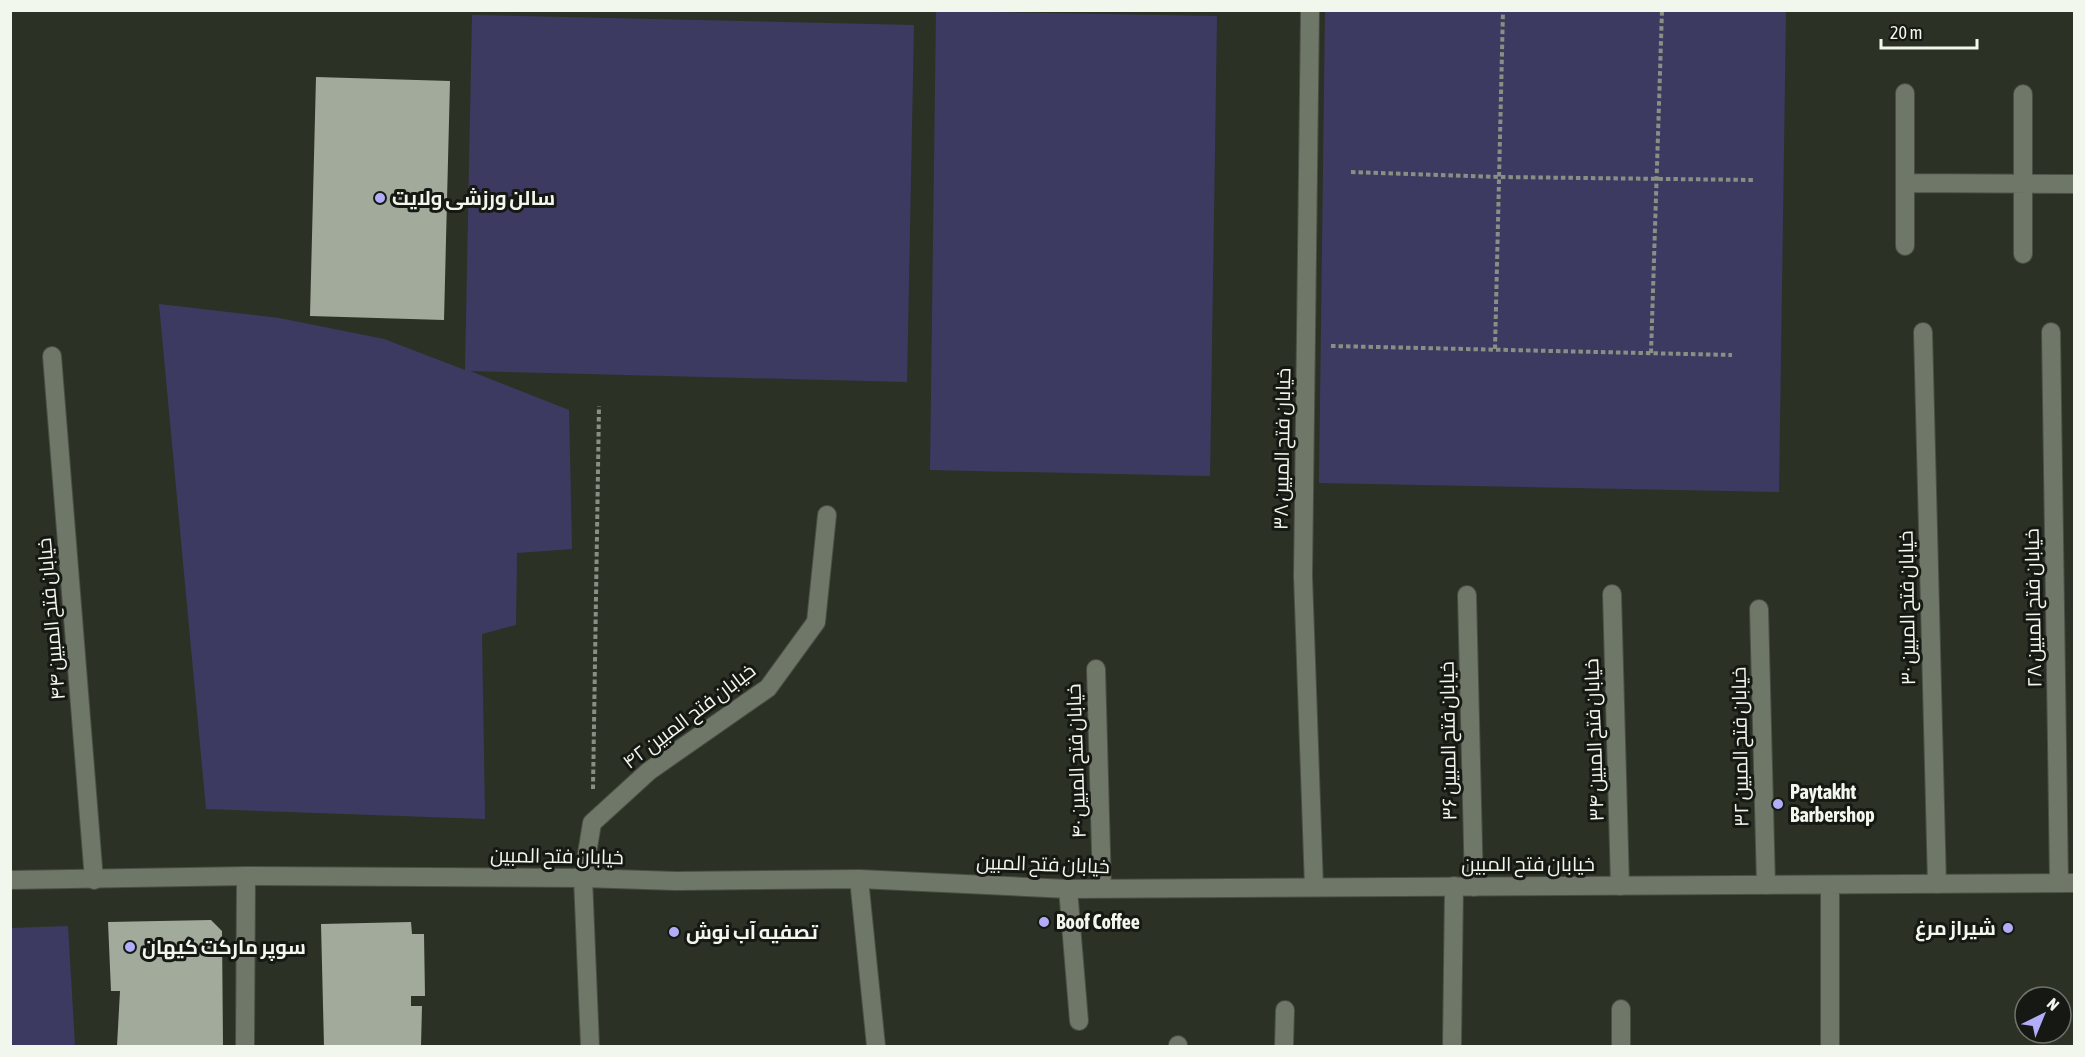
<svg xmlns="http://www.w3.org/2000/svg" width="2085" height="1057" viewBox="0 0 2085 1057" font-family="'Asap Condensed',Cairo,sans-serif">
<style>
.green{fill:#3d3a61}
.building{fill:#a2ab9b}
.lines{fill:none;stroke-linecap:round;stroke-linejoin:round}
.street-casing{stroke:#494f44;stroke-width:20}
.secondary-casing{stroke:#494f44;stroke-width:20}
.path{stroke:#898f84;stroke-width:4;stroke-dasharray:4.5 3;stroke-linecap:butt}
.street{stroke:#6f7768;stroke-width:18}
.secondary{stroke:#6f7768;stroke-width:18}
.poi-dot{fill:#b2adf9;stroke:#161913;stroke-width:2}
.labels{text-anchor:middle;stroke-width:6;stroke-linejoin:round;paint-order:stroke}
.poi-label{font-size:20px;font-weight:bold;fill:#f2f7ee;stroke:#161913;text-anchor:start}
.street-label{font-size:20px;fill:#f2f7ee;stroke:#161913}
</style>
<rect width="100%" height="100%" fill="#2b3225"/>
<path class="green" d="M 936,11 L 1217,16 L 1210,476 L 930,470 Z
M 1325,11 L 1786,11 L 1779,492 L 1319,483 Z
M 472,15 L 914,25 L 907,382 L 470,371 L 569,410 L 572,549 L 517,553 L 516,625 L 482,634 L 485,819 L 206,809 L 159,304 L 279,318 L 384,339 L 465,370 Z
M 68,926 L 75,1046 L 11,1046 L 11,928 Z"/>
<path class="building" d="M 316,77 L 450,81 L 444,320 L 310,316 Z
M 211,920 L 222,931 L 223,1046 L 117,1046 L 120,991 L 111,991 L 108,922 Z
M 411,922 L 412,934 L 424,934 L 425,996 L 411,996 L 411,1006 L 422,1006 L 421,1046 L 324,1046 L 321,924 Z"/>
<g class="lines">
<g class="street-casing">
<path id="street" d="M 1310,10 L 1303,576 L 1314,887
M 2023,94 L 2023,254
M 1906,183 L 2074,184
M 1905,246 L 1905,93
M 1923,332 L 1937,884
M 2051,332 L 2059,883
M 52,356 L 94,880
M 1612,594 L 1620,886
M 1467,595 L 1474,887
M 1759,609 L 1766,885
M 1096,669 L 1102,888
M 859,879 L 876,1046
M 1068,889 L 1079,1021
M 1178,1045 L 1178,1046
M 245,1046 L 246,876
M 590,1046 L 583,878 L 592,823 L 649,771 L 768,688 L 816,622 L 827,515
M 1284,1046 L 1285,1010
M 1452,1046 L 1454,886
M 1621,1046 L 1621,1009"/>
</g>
<g class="secondary-casing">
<path id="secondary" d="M 10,880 L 246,876 L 583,878 L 676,881 L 859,879 L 1068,889 L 2074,883
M 1830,1046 L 1830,885"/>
</g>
<path class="path" d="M 1351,172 L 1499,177 L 1755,180
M 1331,346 L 1732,355
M 1495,349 L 1503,10
M 1651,353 L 1662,10
M 593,789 L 599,406"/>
<use href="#street" class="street"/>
<use href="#secondary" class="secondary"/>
</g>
<g class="poi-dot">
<circle cx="380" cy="198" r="6"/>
<circle cx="1778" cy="804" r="6"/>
<circle cx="1044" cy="922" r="6"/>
<circle cx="2008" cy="928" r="6"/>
<circle cx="674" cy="932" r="6"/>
<circle cx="130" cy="947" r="6"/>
</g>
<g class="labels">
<g class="poi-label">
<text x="392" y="205">سالن ورزشی ولایت</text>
<text x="1790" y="799">Paytakht<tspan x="1790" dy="23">Barbershop</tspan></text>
<text x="1056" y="929">Boof Coffee</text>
<text x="1996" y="935" text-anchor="end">شیراز مرغ</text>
<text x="686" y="939">تصفیه آب نوش</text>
<text x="142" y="954">سوپر مارکت کیهان</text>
</g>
<g class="street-label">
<text transform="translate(1282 449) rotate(-89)" y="7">خیابان فتح المبین ۳۸</text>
<text transform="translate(1907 608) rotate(-91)" y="7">خیابان فتح المبین ۳۰</text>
<text transform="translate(2033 608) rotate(-91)" y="7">خیابان فتح المبین ۲۸</text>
<text transform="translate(51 619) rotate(-95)" y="7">خیابان فتح المبین ۴۴</text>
<text transform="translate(689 716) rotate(-37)" y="7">خیابان فتح المبین ۴۲</text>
<text transform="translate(1594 740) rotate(-92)" y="7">خیابان فتح المبین ۳۴</text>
<text transform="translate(1448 741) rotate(-91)" y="7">خیابان فتح المبین ۳۶</text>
<text transform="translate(1740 747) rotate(-91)" y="7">خیابان فتح المبین ۳۲</text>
<text transform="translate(1076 761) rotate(-92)" y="7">خیابان فتح المبین ۴۰</text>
<text transform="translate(557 856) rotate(1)" y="7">خیابان فتح المبین</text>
<text transform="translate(1043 864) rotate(2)" y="7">خیابان فتح المبین</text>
<text x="1528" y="871">خیابان فتح المبین</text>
</g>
</g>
<rect width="2085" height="1057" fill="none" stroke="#f2f7ee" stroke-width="24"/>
<g transform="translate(2043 1015) rotate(43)"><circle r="28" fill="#161913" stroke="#6e726b" stroke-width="1.5"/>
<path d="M0-4.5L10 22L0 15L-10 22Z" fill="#b2adf9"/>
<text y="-9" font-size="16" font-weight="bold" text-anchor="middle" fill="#f2f7ee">N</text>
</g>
<path d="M1881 39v9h96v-9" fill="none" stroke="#f2f7ee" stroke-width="3"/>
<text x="1890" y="39" font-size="18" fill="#f2f7ee" stroke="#161913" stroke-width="4.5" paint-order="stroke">20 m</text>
</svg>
